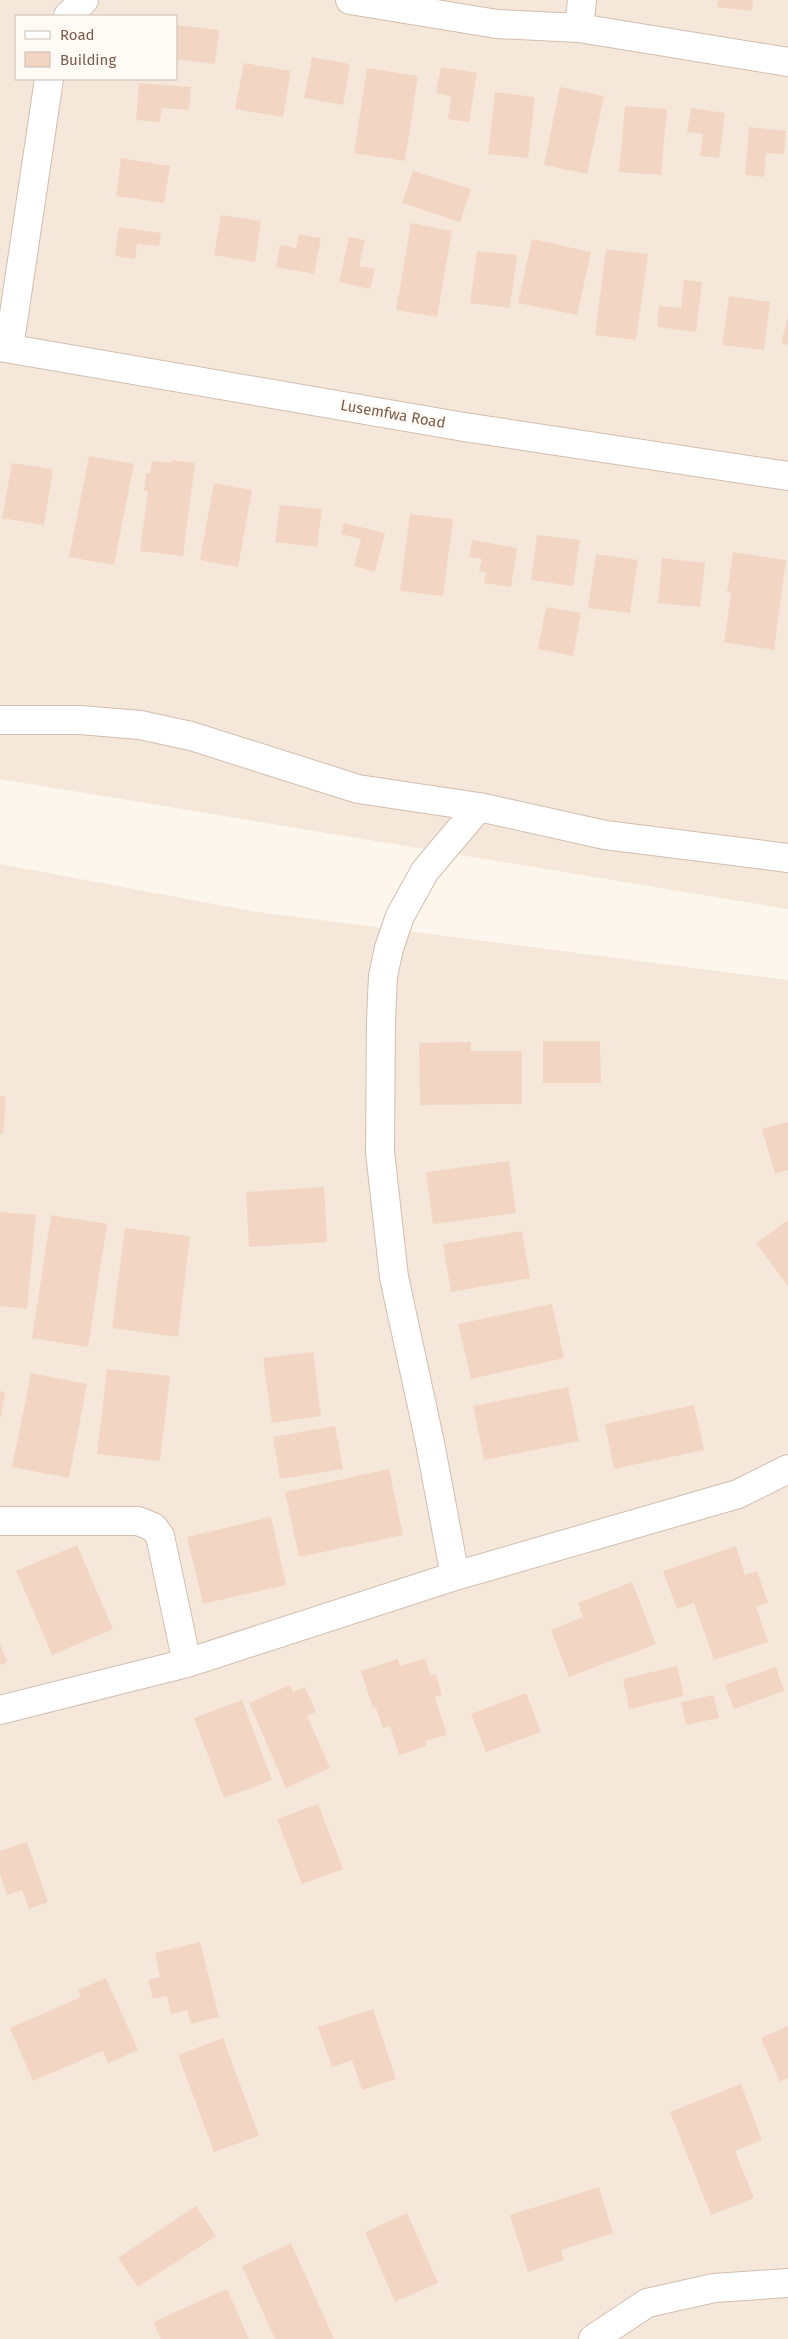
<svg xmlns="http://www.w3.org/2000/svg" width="788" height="2339" viewBox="0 0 788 2339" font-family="'Fira Sans',sans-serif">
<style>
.residential{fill:#f5e8da;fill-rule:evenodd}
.building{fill:#f3d5c3}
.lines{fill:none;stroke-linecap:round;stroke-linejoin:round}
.minor-casing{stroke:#d1beb0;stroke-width:30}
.minor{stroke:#fff;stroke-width:28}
.labels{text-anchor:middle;stroke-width:4.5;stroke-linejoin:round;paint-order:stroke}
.street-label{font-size:15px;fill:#7a5c4d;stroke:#fffaf3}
</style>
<rect width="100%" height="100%" fill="#fdf6ec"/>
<path class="residential" d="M 0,0 L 788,0 L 788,909 L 0,779 ZM 16,16 L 176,16 L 176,79 L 16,79 Z
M 0,864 L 251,911 L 788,980 L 788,2339 L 0,2339 Z"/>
<path class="building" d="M 718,0 L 753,0 L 752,11 L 717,7 Z
M 176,25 L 219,30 L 215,64 L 176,59 Z
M 312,57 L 350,64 L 343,105 L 304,98 Z
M 244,63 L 291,71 L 283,117 L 235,109 Z
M 441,67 L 477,73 L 469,122 L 448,119 L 451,96 L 436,93 Z
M 367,68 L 418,76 L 405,161 L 354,153 Z
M 139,83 L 191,87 L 189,110 L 162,108 L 160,122 L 136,120 Z
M 560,87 L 604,96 L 587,174 L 544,165 Z
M 495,92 L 535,97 L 528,158 L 488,154 Z
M 625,106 L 667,109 L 661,175 L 619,172 Z
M 691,108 L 725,113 L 719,158 L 700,156 L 703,134 L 687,132 Z
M 749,127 L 786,131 L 784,154 L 766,153 L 764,177 L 745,175 Z
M 121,158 L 170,166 L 164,203 L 116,196 Z
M 413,171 L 471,189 L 460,222 L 402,203 Z
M 221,215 L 261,221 L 255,262 L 214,255 Z
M 411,223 L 452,231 L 437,317 L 396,310 Z
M 119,227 L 161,233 L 159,246 L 137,244 L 135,259 L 115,256 Z
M 299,234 L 321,238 L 314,274 L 276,267 L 280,245 L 296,248 Z
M 349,237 L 365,240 L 359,266 L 375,269 L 370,289 L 339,282 Z
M 532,239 L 591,252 L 577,315 L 518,303 Z
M 606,249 L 648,254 L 636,340 L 595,335 Z
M 477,251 L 517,255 L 510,308 L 470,303 Z
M 684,280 L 702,282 L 696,332 L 657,327 L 659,306 L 681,308 Z
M 729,296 L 770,302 L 764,350 L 722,345 Z
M 788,317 L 788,345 L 781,343 Z
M 89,456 L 134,464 L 114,565 L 69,557 Z
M 172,460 L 195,463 L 183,556 L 140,551 L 148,491 L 144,491 L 146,473 L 150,474 L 152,461 L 171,463 Z
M 12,463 L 53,469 L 44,525 L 2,518 Z
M 214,483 L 252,490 L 238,567 L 200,560 Z
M 280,505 L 322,509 L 317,547 L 275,542 Z
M 410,514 L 453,519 L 443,596 L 400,591 Z
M 344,523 L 385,533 L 375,572 L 354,566 L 361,539 L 341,534 Z
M 537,535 L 580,540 L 573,586 L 531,580 Z
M 472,540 L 517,548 L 511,587 L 484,583 L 486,572 L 479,571 L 482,559 L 469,557 Z
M 733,552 L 786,560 L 774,650 L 724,642 L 731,593 L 727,592 Z
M 596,554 L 638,560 L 630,613 L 588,608 Z
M 662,558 L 705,563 L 700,607 L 658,603 Z
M 546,607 L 581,613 L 573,656 L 538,649 Z
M 543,1041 L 600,1041 L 601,1083 L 543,1083 Z
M 471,1042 L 471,1051 L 522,1051 L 522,1104 L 420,1105 L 419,1043 Z
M 0,1096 L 6,1097 L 3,1134 L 0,1134 Z
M 788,1122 L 788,1170 L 775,1174 L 762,1129 Z
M 509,1161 L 516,1213 L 433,1224 L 426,1172 Z
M 324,1187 L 327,1242 L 249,1247 L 246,1192 Z
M 0,1212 L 36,1215 L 27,1309 L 0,1306 Z
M 51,1215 L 107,1224 L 88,1347 L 32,1338 Z
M 788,1220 L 788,1286 L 756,1243 Z
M 125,1228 L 190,1236 L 178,1337 L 112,1328 Z
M 522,1231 L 530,1278 L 451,1292 L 443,1244 Z
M 552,1304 L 564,1358 L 471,1379 L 458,1324 Z
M 313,1352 L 321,1416 L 272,1423 L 263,1358 Z
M 107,1369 L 170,1376 L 160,1461 L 97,1454 Z
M 31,1373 L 87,1384 L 69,1478 L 12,1467 Z
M 568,1387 L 579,1441 L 484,1460 L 473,1406 Z
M 0,1391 L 5,1392 L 1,1417 L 0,1417 Z
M 694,1405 L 704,1450 L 614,1469 L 605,1424 Z
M 335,1426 L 343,1469 L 280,1479 L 273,1437 Z
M 389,1469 L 403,1535 L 299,1557 L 285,1492 Z
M 271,1517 L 286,1585 L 203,1604 L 187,1537 Z
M 77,1545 L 113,1629 L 52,1655 L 16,1571 Z
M 736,1546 L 745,1575 L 757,1571 L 768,1603 L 756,1607 L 768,1642 L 714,1660 L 694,1603 L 677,1609 L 663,1571 Z
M 632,1582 L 656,1644 L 569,1677 L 551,1630 L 583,1617 L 578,1603 Z
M 0,1644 L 7,1662 L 0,1665 Z
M 398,1659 L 400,1666 L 425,1659 L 431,1676 L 436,1674 L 442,1695 L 435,1697 L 447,1735 L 425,1741 L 427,1746 L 399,1755 L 390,1726 L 383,1728 L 376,1708 L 373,1708 L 361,1671 Z
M 677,1666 L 684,1696 L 629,1709 L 623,1679 Z
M 776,1667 L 784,1691 L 734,1709 L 725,1685 Z
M 290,1685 L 293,1692 L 305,1687 L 316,1712 L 307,1716 L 330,1768 L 286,1788 L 249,1703 Z
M 526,1693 L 541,1732 L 486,1752 L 471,1714 Z
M 714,1695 L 719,1718 L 686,1725 L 681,1702 Z
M 242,1700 L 272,1780 L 224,1798 L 194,1718 Z
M 318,1804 L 343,1869 L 302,1884 L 277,1819 Z
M 27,1842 L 48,1902 L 29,1909 L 22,1890 L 7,1895 L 0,1874 L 0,1851 Z
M 200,1942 L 219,2017 L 191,2024 L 187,2010 L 171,2014 L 167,1996 L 153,1999 L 148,1980 L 160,1977 L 155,1953 Z
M 106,1978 L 138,2050 L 108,2063 L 103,2051 L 33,2081 L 10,2028 L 81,1997 L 78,1990 Z
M 373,2009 L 396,2079 L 362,2090 L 352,2060 L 332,2067 L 318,2027 Z
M 788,2026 L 788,2078 L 780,2082 L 761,2038 Z
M 223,2038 L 259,2136 L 214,2152 L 178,2055 Z
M 741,2084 L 762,2140 L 735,2151 L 754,2198 L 711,2215 L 670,2112 Z
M 599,2187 L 613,2233 L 561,2250 L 564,2260 L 528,2272 L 510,2215 Z
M 196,2206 L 216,2236 L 138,2287 L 118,2258 Z
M 407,2213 L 438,2283 L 395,2302 L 365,2232 Z
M 291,2243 L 334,2339 L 275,2339 L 242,2266 Z
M 227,2289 L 249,2339 L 161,2339 L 153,2322 Z"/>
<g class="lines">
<g class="minor-casing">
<path id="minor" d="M 350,0 L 497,24 L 579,28 L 788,62
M 68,16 L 84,0
M 579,28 L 582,0
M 0,347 L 464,427 L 788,476
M 9,348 L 49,79
M 0,720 L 80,720 L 140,725 L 191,736 L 358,789 L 479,807 L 605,835 L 788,858
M 0,1521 L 138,1521 L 153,1527 L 160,1536 L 187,1663
M 455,1576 L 430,1443 L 394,1277 L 380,1152 L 381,1020 L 383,976 L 389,948 L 400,916 L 425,871 L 479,807
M 0,1710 L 187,1663 L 455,1576 L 738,1494 L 788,1469
M 593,2339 L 647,2303 L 714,2288 L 788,2283"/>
</g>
<use href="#minor" class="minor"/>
</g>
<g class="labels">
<g class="street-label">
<text transform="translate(393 414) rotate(10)" y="5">Lusemfwa Road</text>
</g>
</g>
<rect x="15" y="15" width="162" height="65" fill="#fffaf3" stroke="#cabbb1"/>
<rect x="25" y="31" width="25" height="8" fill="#ffffff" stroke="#cabbb1"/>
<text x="60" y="40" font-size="15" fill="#7a5c4d">Road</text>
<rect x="25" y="52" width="25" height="15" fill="#f3d5c3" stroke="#cabbb1"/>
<text x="60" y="65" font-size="15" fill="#7a5c4d">Building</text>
</svg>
